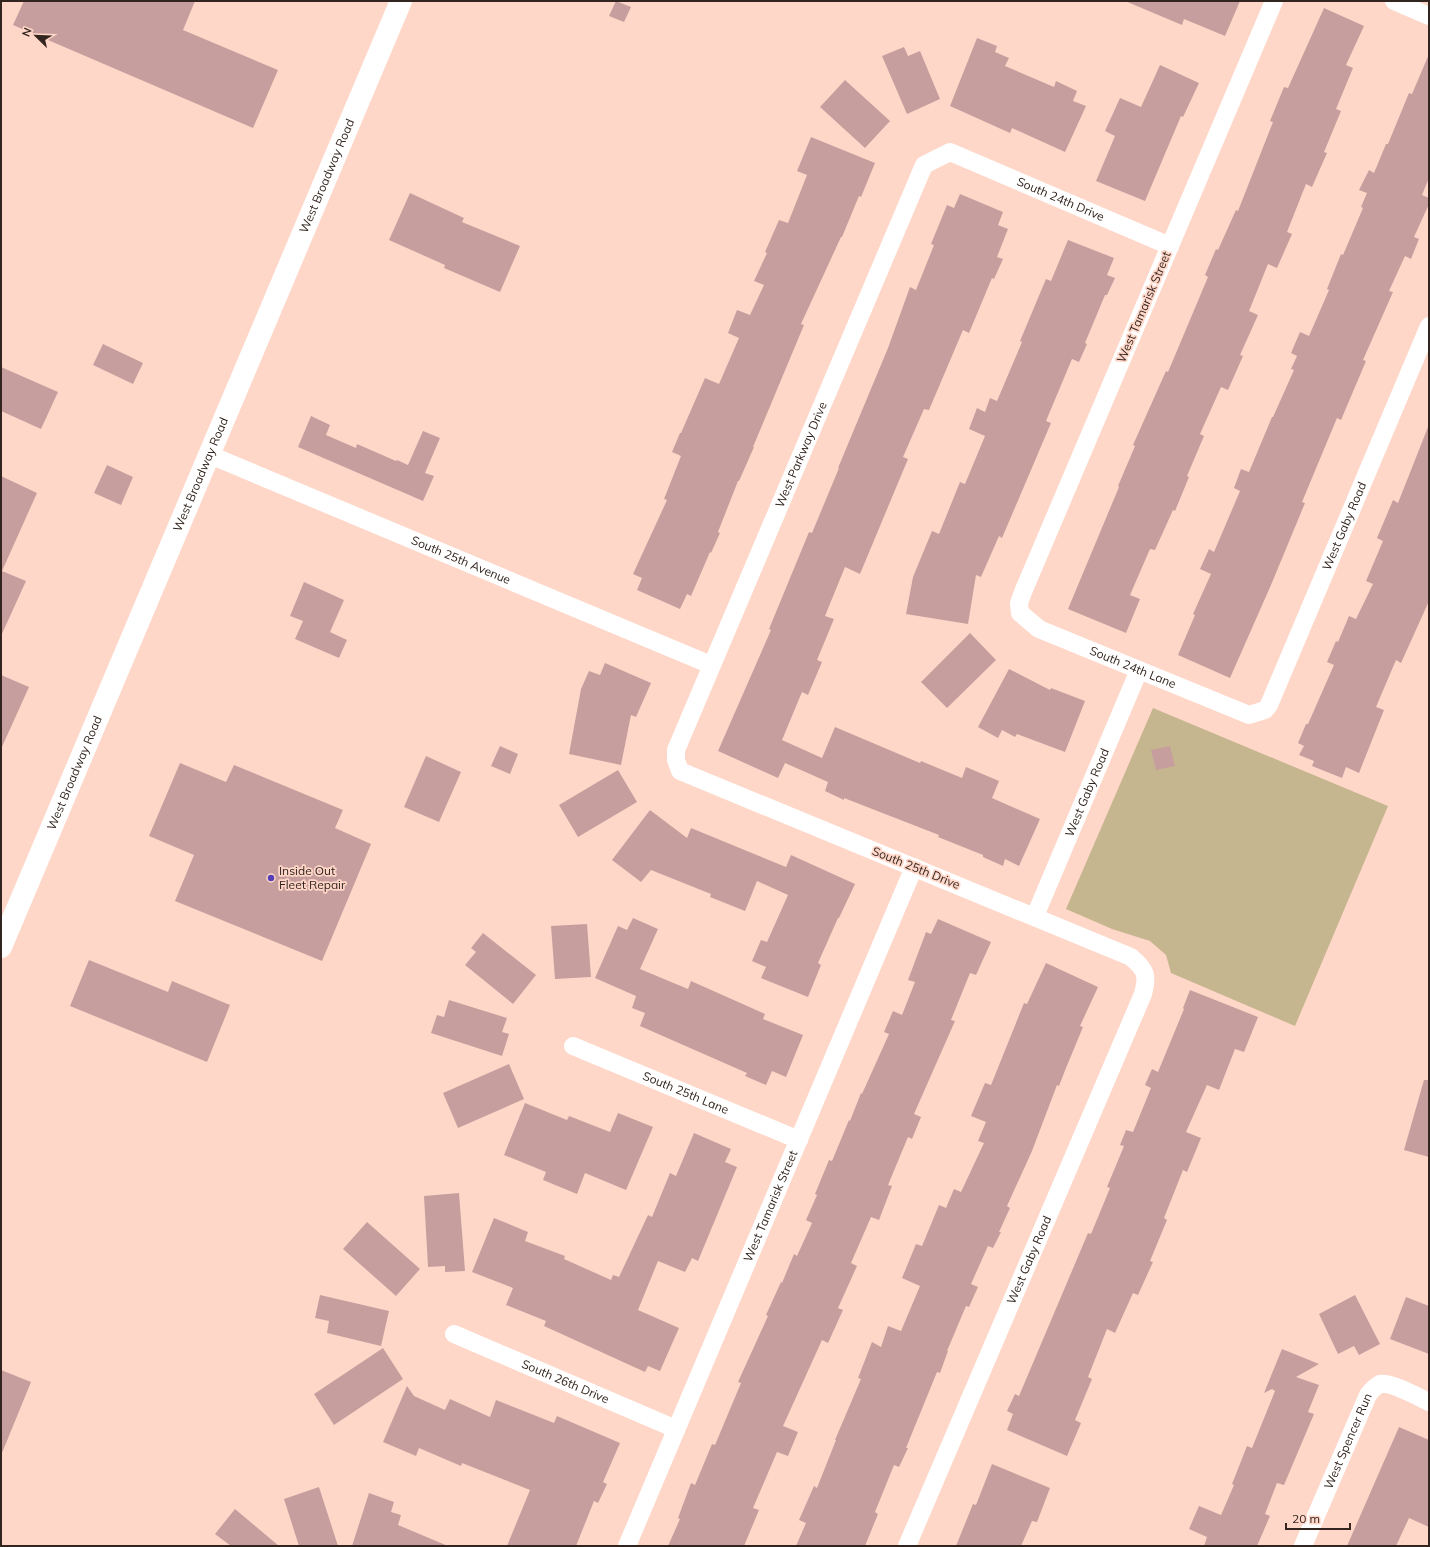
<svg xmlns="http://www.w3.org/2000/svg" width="1430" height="1547" viewBox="0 0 1430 1547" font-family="Mulish,sans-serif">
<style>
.green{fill:#c6b68f}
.building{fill:#c79e9e}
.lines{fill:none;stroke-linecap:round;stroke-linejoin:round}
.street{stroke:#fff;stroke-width:18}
.secondary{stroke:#fff;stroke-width:22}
.poi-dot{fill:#5540b8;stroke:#ffd7c8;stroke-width:1.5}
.labels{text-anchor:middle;stroke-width:3.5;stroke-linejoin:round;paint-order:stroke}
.street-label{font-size:12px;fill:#32241e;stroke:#ffd7c8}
.poi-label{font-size:12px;fill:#32241e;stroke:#ffd7c8;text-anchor:start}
</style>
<rect width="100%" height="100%" fill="#ffd7c8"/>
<path class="green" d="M 1153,708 L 1388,806 L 1295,1026 L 1171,973 L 1166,955 L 1150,941 L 1112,929 L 1066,909 Z"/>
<path class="building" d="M 24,1 L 195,1 L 183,30 L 278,70 L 253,128 L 13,25 Z
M 616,1 L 631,7 L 624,22 L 609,16 Z
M 1125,1 L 1240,1 L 1225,36 L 1184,19 L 1182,25 Z
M 1324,8 L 1364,26 L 1346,65 L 1353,68 L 1336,109 L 1341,111 L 1324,152 L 1327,153 L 1312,187 L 1306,184 L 1287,232 L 1292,234 L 1277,268 L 1268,264 L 1249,311 L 1258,315 L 1240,355 L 1243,356 L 1228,390 L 1221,387 L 1200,434 L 1204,436 L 1187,476 L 1189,477 L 1175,511 L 1173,510 L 1155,550 L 1150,549 L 1130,595 L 1140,599 L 1126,633 L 1068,609 L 1119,487 L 1118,486 L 1135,446 L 1133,445 L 1166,371 L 1168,372 L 1208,277 L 1205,275 L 1216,249 L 1218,250 L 1236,210 L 1238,211 L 1273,122 L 1270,121 L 1284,87 L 1288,88 Z
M 977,38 L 997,46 L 995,52 L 1009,58 L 1005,66 L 1054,87 L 1056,81 L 1077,91 L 1073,101 L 1086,106 L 1065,152 L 1012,128 L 1010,133 L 950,106 Z
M 904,47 L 908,56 L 920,51 L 940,99 L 907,114 L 882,56 Z
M 1429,54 L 1429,178 L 1422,195 L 1429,198 L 1429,204 L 1414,237 L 1419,239 L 1411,259 L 1405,256 L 1389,291 L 1393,292 L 1363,360 L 1366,361 L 1341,420 L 1337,418 L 1302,502 L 1305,503 L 1271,585 L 1230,678 L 1178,655 L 1195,615 L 1193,614 L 1211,574 L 1200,569 L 1209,549 L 1214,552 L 1240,491 L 1234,488 L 1241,469 L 1249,472 L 1272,417 L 1273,417 L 1294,370 L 1291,369 L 1297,356 L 1291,353 L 1300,332 L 1309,336 L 1329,290 L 1327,289 L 1341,254 L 1343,255 L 1363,208 L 1361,207 L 1367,193 L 1359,190 L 1369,170 L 1374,173 L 1386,144 L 1388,144 L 1409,93 L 1412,94 Z
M 1160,65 L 1199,83 L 1183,117 L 1181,116 L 1145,201 L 1096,181 L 1115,136 L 1105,131 L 1120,98 L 1141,107 Z
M 845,80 L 890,121 L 865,148 L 820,107 Z
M 811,137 L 875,163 L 861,197 L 859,196 L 842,237 L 841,237 L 801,324 L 804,325 L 753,447 L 754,447 L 739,481 L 738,481 L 718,532 L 720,533 L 711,553 L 710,552 L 691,596 L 687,594 L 680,609 L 637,590 L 642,578 L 633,574 L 667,500 L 664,499 L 681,456 L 672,452 L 680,433 L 681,433 L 705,378 L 719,384 L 739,338 L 728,333 L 737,310 L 750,315 L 764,285 L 754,281 L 767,253 L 765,252 L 779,220 L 788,223 L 807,175 L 797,171 Z
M 410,193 L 464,218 L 462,222 L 520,246 L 500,292 L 444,268 L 445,265 L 389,240 Z
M 960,194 L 1003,212 L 998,225 L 1008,229 L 997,257 L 1003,259 L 994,279 L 992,278 L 969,333 L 963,330 L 929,410 L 924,409 L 903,457 L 908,459 L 860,574 L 845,567 L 825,616 L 834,619 L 817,660 L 822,662 L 808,695 L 802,692 L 782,740 L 822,758 L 835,727 L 920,763 L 921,761 L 962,778 L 966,767 L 999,781 L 992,798 L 1040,819 L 1019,866 L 1005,859 L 1003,866 L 983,857 L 983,855 L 938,837 L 939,835 L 844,798 L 844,800 L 825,791 L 828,782 L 785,763 L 778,778 L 718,751 L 771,630 L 769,629 L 809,532 L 812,533 L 839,468 L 838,468 L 888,348 L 910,287 L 916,290 L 934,245 L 931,244 L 947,205 L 954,208 Z
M 1068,240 L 1114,258 L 1107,275 L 1115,278 L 1107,295 L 1105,295 L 1085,343 L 1087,344 L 1079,362 L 1072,359 L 1046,421 L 1051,423 L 1002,538 L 999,536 L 981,577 L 976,575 L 968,624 L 906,614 L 913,577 L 932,531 L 939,534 L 960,482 L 965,484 L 985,436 L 969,429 L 977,408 L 985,412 L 990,398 L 997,401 L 1022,342 L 1020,341 L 1046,279 L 1051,281 Z
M 103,344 L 143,363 L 133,384 L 93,365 Z
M 1,367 L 58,392 L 41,429 L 1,411 Z
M 311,416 L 330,425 L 326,435 L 356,448 L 357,444 L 396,461 L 397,460 L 408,465 L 423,431 L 440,438 L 425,473 L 434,476 L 423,501 L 298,447 Z
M 1428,427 L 1429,427 L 1429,601 L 1401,663 L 1396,660 L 1376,707 L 1384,710 L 1359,773 L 1346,767 L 1342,778 L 1312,766 L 1314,761 L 1299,755 L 1304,746 L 1298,743 L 1306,724 L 1308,724 L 1334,665 L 1327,662 L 1336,641 L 1338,642 L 1349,616 L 1356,619 L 1373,584 L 1366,581 L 1383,541 L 1377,538 L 1393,500 L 1398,503 Z
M 107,465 L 133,477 L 121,505 L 94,493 Z
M 1,476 L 37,493 L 2,571 L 26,581 L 1,636 Z
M 304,582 L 344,600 L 330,632 L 347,640 L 339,658 L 295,639 L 303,621 L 290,616 Z
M 970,633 L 996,660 L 947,708 L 921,682 Z
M 605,663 L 651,683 L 636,717 L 631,715 L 621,765 L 569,754 L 581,689 L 589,671 L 600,675 Z
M 1009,669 L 1050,690 L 1051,688 L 1085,701 L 1065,752 L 1017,734 L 1015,737 L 1002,730 L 998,738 L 978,727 Z
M 1,675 L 29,687 L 1,749 Z
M 500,746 L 518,754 L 510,774 L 491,766 Z
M 1170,746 L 1175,766 L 1156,770 L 1151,750 Z
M 426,756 L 461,772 L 439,822 L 404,807 Z
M 180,763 L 226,782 L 234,765 L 343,810 L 335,828 L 371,844 L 322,961 L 175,901 L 194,855 L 149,836 Z
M 618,770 L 637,802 L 578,837 L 559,805 Z
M 650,810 L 687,838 L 691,828 L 786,867 L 791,855 L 855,884 L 839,918 L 838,918 L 818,963 L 821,965 L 808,997 L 761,978 L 766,967 L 752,961 L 761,940 L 767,942 L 788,895 L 757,881 L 745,911 L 710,897 L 711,894 L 651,870 L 641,882 L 612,860 Z
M 633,918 L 658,929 L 640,969 L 688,989 L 691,981 L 765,1014 L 763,1019 L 803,1035 L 786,1077 L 772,1071 L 766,1085 L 745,1076 L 747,1073 L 640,1026 L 645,1013 L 632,1008 L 636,996 L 595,978 L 618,926 L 627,930 Z
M 938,919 L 991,942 L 976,975 L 970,973 L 951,1020 L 955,1021 L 914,1114 L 921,1117 L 912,1139 L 908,1137 L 888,1185 L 892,1186 L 879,1220 L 871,1217 L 851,1263 L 857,1266 L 838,1308 L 843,1310 L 828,1343 L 822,1340 L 783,1426 L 798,1432 L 788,1456 L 777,1452 L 753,1508 L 759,1510 L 744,1546 L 668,1546 L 680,1519 L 678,1518 L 691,1483 L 695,1485 L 712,1444 L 715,1445 L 741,1383 L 738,1382 L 768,1316 L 766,1315 L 781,1282 L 782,1283 L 794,1254 L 797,1256 L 812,1223 L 806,1220 L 817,1195 L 815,1194 L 829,1160 L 832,1161 L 849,1120 L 850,1121 L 861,1093 L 862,1094 L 889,1034 L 884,1032 L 893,1011 L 902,1015 L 915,982 L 908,980 L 926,932 L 931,934 Z
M 587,924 L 591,977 L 555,979 L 551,926 Z
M 483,933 L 536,975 L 513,1004 L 465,965 L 476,952 L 471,948 Z
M 89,960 L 168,992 L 172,981 L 230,1005 L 207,1062 L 70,1006 Z
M 1046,963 L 1098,987 L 1080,1026 L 1083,1027 L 1066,1068 L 1059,1086 L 1057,1085 L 1032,1151 L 1007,1206 L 1010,1208 L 999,1232 L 1001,1232 L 993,1248 L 988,1246 L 971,1284 L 978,1287 L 969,1307 L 966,1306 L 947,1351 L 948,1351 L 940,1373 L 937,1372 L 906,1448 L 908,1448 L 899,1467 L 894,1465 L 875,1512 L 878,1514 L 865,1546 L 796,1546 L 806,1523 L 799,1520 L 814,1486 L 817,1488 L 836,1440 L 835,1440 L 861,1379 L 858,1378 L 872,1342 L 881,1347 L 888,1326 L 901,1331 L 920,1286 L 902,1278 L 916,1244 L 922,1246 L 939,1205 L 946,1208 L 954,1189 L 961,1192 L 984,1143 L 978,1141 L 986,1122 L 971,1116 L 985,1083 L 991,1085 L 1024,1003 L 1027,1004 Z
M 1190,990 L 1258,1017 L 1244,1052 L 1235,1049 L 1219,1090 L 1207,1085 L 1186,1132 L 1201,1138 L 1187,1172 L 1183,1170 L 1164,1218 L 1167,1220 L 1150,1261 L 1153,1262 L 1138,1295 L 1133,1293 L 1115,1333 L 1107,1329 L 1088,1377 L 1092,1379 L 1075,1420 L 1081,1423 L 1067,1456 L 1007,1430 L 1013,1414 L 1007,1411 L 1015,1394 L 1019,1396 L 1088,1233 L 1091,1234 L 1110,1188 L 1107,1187 L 1124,1146 L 1120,1145 L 1126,1130 L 1133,1132 L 1151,1088 L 1145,1085 L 1152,1069 L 1158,1072 L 1184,1009 L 1183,1008 Z
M 449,1000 L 507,1018 L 502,1032 L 509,1034 L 502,1056 L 431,1033 L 437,1015 L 444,1017 Z
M 509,1064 L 524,1099 L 458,1128 L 443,1093 Z
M 1424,1080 L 1429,1080 L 1429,1157 L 1404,1150 Z
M 525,1103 L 567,1120 L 569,1116 L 610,1132 L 618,1113 L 653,1127 L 626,1190 L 585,1173 L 577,1194 L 543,1180 L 546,1172 L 504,1155 Z
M 694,1133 L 731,1149 L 725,1162 L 737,1167 L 698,1261 L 692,1258 L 685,1272 L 658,1261 L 638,1310 L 679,1328 L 660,1371 L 648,1366 L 645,1372 L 544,1326 L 546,1321 L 506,1305 L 513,1288 L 472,1272 L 494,1218 L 528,1232 L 525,1241 L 565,1256 L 564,1259 L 611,1280 L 613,1275 L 619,1277 L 648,1215 L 652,1217 L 670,1173 L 676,1176 Z
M 459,1193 L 465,1271 L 445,1272 L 445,1266 L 428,1267 L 424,1196 Z
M 367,1222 L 420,1269 L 396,1296 L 343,1249 Z
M 320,1295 L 389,1311 L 381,1346 L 327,1333 L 329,1321 L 315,1318 Z
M 1355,1295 L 1380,1344 L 1359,1355 L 1354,1346 L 1338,1354 L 1319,1314 Z
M 1406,1297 L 1429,1306 L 1429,1354 L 1390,1339 Z
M 383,1348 L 403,1379 L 334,1425 L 314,1394 Z
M 1282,1349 L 1319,1364 L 1296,1377 L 1319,1385 L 1308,1412 L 1314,1414 L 1284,1485 L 1277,1483 L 1265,1514 L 1270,1516 L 1257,1546 L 1204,1546 L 1207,1537 L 1189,1529 L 1199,1506 L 1221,1515 L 1234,1485 L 1232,1484 L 1247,1446 L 1252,1448 L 1275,1391 L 1272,1389 L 1264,1393 Z
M 1,1370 L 31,1382 L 2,1453 L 1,1453 Z
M 407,1386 L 414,1396 L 445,1410 L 450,1399 L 490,1417 L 496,1400 L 554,1423 L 557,1416 L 620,1443 L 603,1482 L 607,1484 L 598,1503 L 594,1501 L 576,1546 L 507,1546 L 530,1490 L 462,1463 L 461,1466 L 419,1448 L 416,1456 L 383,1442 Z
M 1399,1427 L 1429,1440 L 1429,1527 L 1409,1518 L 1396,1546 L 1347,1546 Z
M 992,1464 L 1050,1488 L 1037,1522 L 1032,1521 L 1021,1546 L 956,1546 L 973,1504 L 976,1505 Z
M 319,1487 L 338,1546 L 299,1546 L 284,1499 Z
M 369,1493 L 394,1502 L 391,1512 L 401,1515 L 398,1525 L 448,1546 L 352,1546 Z
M 235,1509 L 279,1546 L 231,1546 L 215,1534 Z"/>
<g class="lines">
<g class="street">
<path id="s1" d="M 1274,1 L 1023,592 L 1019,603 L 1020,613 L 1039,629 L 1249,715 L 1265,710 L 1269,705 L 1429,326"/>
<path d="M 1394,1 L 1429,16"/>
<path id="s2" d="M 210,455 L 711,665"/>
<path id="s3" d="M 1035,916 L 1139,670"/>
<path id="s4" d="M 573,1046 L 799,1140"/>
<path id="s5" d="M 454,1334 L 676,1429"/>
<path id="s6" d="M 627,1546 L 914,867"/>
<path id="s7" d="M 907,1546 L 1143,994 C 1148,975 1146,970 1131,957 L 680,771 L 676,760 L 676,750 L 924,165 L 950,152 L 1170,246"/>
<path id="s8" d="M 1303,1546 L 1368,1395 C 1371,1391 1376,1386 1380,1384 C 1392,1382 1418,1397 1429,1402"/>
</g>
<path class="secondary" id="s9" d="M 1,947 L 401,1"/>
</g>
<circle class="poi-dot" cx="271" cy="878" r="4"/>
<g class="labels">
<g class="street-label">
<text dy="4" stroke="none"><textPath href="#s9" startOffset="837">West Broadway Road</textPath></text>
<text dy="4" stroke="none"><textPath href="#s7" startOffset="1937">South 24th Drive</textPath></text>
<text transform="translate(1144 307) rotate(-67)" y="4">West Tamarisk Street</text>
<text dy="4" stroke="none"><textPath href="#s7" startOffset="1473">West Parkway Drive</textPath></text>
<text dy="4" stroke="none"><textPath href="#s9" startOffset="513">West Broadway Road</textPath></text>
<text dy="4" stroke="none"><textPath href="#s1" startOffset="1133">West Gaby Road</textPath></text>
<text dy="4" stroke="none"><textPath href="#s2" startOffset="272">South 25th Avenue</textPath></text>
<text dy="4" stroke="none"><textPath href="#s1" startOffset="790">South 24th Lane</textPath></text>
<text dy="4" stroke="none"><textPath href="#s9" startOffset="189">West Broadway Road</textPath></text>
<text dy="4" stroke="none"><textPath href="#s3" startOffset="134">West Gaby Road</textPath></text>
<text transform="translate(916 868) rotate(22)" y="4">South 25th Drive</text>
<text dy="4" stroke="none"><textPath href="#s4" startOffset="122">South 25th Lane</textPath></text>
<text dy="4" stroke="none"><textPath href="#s6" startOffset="369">West Tamarisk Street</textPath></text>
<text dy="4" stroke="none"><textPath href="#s7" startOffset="311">West Gaby Road</textPath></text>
<text dy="4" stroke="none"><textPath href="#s5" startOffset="121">South 26th Drive</textPath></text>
<text dy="4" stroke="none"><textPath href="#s8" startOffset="114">West Spencer Run</textPath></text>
</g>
<g class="poi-label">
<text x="279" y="875">Inside Out<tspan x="279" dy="14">Fleet Repair</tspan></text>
</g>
</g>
<rect width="1430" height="1547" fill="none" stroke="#32241e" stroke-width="4"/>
<g transform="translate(36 36) rotate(293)" stroke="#ffd7c8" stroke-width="3" paint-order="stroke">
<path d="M0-3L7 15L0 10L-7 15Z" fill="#32241e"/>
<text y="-6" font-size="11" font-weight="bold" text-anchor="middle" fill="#32241e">N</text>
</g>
<path d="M1286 1523v6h64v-6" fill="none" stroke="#32241e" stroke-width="2"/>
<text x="1292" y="1523" font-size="12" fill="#32241e" stroke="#ffd7c8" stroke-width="3" paint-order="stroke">20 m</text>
</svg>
